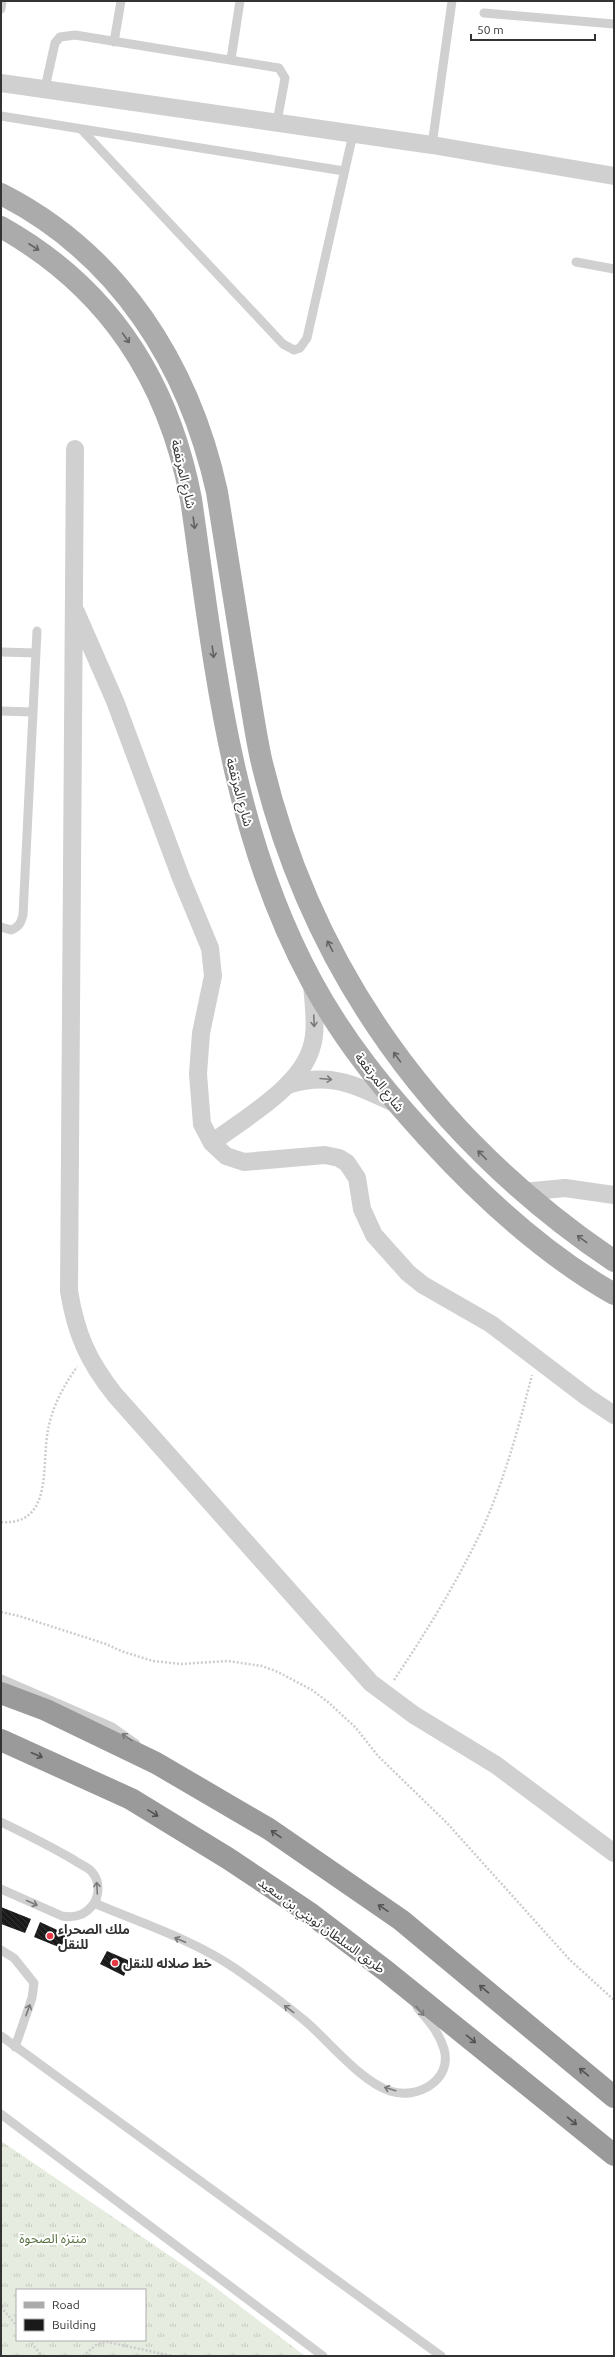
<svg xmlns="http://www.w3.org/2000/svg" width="615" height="2357" viewBox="0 0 615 2357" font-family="Ubuntu,'Noto Sans Arabic',sans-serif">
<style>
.grass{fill:url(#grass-tufts);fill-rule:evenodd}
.building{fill:url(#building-back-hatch)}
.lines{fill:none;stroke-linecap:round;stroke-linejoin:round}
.path{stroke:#cdcdcd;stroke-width:2.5;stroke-dasharray:2 2;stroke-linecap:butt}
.lane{stroke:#d0d0d0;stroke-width:9}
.street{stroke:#d0d0d0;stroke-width:18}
.primary{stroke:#ababab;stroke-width:22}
.highway{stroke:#9a9a9a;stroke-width:22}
.oneway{stroke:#636363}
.oneway2{stroke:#7a7a7a}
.oneway3{stroke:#525252}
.poi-dot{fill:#e63946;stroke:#fff;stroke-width:1.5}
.labels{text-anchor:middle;stroke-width:4;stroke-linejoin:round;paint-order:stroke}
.street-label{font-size:13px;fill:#333;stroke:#fff}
.poi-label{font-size:13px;font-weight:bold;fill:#333;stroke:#fff;text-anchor:start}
.park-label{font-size:13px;fill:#56703f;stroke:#fff}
</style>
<defs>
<pattern id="grass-tufts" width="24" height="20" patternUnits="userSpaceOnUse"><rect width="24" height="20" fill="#e6ecdf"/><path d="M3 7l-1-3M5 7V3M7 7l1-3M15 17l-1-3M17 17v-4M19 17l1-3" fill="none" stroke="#c6cbc0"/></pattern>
<pattern id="building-back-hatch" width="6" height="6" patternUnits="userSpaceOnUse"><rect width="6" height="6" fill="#1a1a1a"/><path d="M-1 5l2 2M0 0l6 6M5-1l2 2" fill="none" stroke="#333"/></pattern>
</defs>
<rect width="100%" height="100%" fill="#fff"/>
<path class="grass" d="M 1,2141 L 207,2281 L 305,2356 L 1,2356 ZM 17,2290 L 145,2290 L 145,2340 L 17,2340 Z"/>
<path class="building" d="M 1,1907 L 31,1919 L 25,1933 L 1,1924 Z
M 40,1922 L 66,1934 L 61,1948 L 34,1937 Z
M 107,1951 L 130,1961 L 124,1976 L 100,1964 Z"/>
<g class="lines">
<path class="path" d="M 1,1522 C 54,1526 41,1464 48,1430 C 52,1407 64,1385 77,1367
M 1,1612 L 19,1616 L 106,1644 L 121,1651 L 153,1661 L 181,1664 L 228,1661 L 262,1666 L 278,1672 L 312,1690 L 328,1702 L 356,1728 L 378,1756 L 447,1823 L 570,1960 L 614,2000
M 394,1680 C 425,1634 454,1587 479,1536 C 503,1485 518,1430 532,1375
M 1,2307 L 17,2326
M 29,2340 L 42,2356
M 83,2356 L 97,2344 L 107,2342 L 173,2356"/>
<path class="lane" d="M 1,9 L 2,1
M 484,13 L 614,24
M 114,42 L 121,1
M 231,59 L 240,1
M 45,88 L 55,43 L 60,37 L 75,35 L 279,68 L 285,78 L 277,122
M 1,116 L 344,171
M 81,129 L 283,344 L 294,350 L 300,348 L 307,338 L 353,134
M 432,145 L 452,1
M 576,262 L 614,269
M 1,652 L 36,653
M 1,711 L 33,712
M 1,927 L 11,930 C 19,927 21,923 23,915 L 37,631
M 1,1679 L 112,1727 L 136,1744
M 1,1822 C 26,1834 50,1846 74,1860 C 79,1864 88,1867 92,1872 C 100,1881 100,1896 92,1906 C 85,1915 74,1918 62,1916 L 1,1889
M 94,1903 C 141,1923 194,1940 236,1969 C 259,1985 282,2002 304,2020 C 328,2040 360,2081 390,2091 C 416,2100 453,2081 444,2049 C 439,2032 428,2020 417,2007
M 1,1950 L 14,1958 L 34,1983 L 32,1998 L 15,2047
M 1,2036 L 441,2356
M 1,2114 L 323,2356"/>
<path class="street" d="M 1,83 L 432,145 L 614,176
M 75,449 L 69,1291 C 76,1334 88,1361 115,1395 L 371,1683 L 414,1715 L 496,1765 L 614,1853
M 76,612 L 115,701 L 181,878 L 210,948 L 213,976 L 201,1033 L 198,1074 L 202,1124 L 212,1143 L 226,1156 L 244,1162 L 325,1155 L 339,1158 L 347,1163 L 357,1178 L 362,1209 L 374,1235 L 408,1273 L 423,1285 L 491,1324 L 587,1397 L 614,1415
M 288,1085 C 332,1071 357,1086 396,1104
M 212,1143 C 243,1119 299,1088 311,1049 C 318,1029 313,1003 312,982
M 522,1192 L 565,1188 L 614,1195"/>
<path class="primary" d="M 1,194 C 119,254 189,365 217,492 C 226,548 235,605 244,661 C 250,694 254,727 261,759 C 311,971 435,1140 614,1261
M 1,227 C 108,287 168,379 191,499 C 215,665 230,831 312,982 C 344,1041 384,1090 430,1140 C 484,1199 544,1254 614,1294"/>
<path class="highway" d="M 1,1693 L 46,1710 L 156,1763 L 269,1829 L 401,1920 L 614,2097
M 1,1740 L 131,1799 L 229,1859 L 311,1914 L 386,1971 L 614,2155"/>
</g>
<defs><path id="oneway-shaft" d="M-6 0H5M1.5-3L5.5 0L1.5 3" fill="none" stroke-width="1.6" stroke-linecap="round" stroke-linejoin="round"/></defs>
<g class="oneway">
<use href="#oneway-shaft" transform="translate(34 247) rotate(33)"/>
<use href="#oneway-shaft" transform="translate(126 338) rotate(55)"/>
<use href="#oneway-shaft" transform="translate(194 523) rotate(82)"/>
<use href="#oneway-shaft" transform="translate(213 652) rotate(82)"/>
<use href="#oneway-shaft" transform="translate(330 946) rotate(-117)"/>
<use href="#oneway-shaft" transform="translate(397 1057) rotate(-126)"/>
<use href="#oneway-shaft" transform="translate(482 1155) rotate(-135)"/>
<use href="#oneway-shaft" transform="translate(582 1239) rotate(-144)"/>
</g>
<g class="oneway2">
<use href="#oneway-shaft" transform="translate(314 1021) rotate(88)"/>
<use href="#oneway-shaft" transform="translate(326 1079) rotate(5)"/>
<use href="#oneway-shaft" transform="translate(127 1737) rotate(-144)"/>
<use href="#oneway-shaft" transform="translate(97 1888) rotate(-93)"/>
<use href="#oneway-shaft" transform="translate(32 1903) rotate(24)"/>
<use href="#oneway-shaft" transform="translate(180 1940) rotate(-157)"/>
<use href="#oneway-shaft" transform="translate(289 2009) rotate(-143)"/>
<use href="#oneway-shaft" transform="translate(28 2010) rotate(-70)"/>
<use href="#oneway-shaft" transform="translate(420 2011) rotate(50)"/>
<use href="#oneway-shaft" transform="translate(390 2089) rotate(-163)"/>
</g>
<g class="oneway3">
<use href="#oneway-shaft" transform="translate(37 1755) rotate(23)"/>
<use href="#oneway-shaft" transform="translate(153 1813) rotate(31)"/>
<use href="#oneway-shaft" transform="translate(276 1834) rotate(-145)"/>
<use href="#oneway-shaft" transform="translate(383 1908) rotate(-146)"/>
<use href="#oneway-shaft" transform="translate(484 1989) rotate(-140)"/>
<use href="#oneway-shaft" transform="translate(471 2039) rotate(39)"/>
<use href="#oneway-shaft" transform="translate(584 2072) rotate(-140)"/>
<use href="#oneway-shaft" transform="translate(572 2121) rotate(39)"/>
</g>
<g class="poi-dot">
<circle cx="50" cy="1936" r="4"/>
<circle cx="115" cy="1963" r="4"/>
</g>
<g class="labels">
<g class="street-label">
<text transform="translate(184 474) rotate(77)" y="5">شارع المرتفعة</text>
<text transform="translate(240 792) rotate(75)" y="5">شارع المرتفعة</text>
<text transform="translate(380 1082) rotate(52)" y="5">شارع المرتفعة</text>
<text transform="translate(322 1925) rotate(36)" y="5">طريق السلطان ثويني بن سعيد</text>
</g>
<g class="poi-label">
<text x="58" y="1934">ملك الصحراء<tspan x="58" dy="15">للنقل</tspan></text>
<text x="123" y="1968">خط صلاله للنقل</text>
</g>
<g class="park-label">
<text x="53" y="2243">منتزه الصحوة</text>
</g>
</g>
<rect width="615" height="2357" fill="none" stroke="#333333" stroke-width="4"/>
<rect x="16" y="2289" width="130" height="52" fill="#ffffff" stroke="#adadad"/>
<rect x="24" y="2302" width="20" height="6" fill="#ababab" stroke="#adadad"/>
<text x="52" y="2309" font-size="12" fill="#333333">Road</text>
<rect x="24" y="2319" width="20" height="12" fill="#1a1a1a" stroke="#adadad"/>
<text x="52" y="2329" font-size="12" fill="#333333">Building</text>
<path d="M471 34v6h124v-6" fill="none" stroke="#333333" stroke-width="2"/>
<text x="477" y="34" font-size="12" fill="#333333" stroke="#ffffff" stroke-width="3" paint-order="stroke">50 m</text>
</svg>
